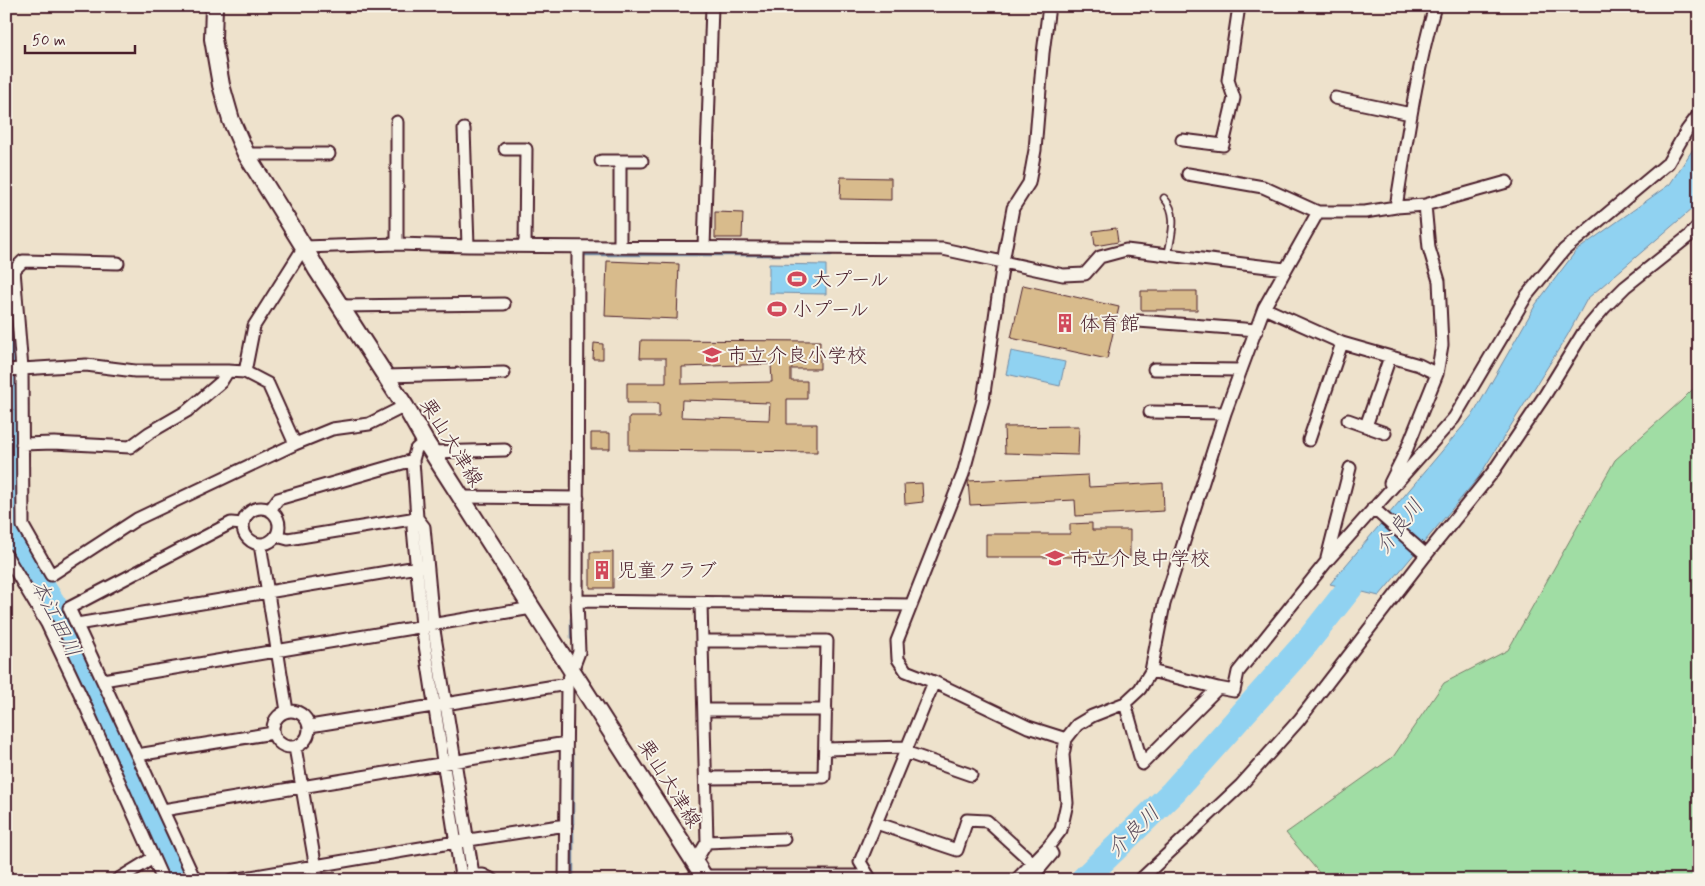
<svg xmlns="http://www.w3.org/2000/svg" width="1705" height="886" viewBox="0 0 1705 886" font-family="Mynerve,'Klee One',sans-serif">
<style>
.green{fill:#a0dda4;stroke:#757e68}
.water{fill:#90d2f1;stroke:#748aa2}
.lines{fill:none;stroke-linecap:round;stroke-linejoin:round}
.stream{stroke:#748aa2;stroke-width:4.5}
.river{stroke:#90d2f1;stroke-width:26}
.building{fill:#d8bb8c;stroke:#4a1f2b;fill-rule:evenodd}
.service-casing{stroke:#4a1f2b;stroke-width:9}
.minor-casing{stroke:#4a1f2b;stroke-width:15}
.secondary-casing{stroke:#4a1f2b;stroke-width:20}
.service{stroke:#f7f3e8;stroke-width:5.5}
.minor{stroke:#f7f3e8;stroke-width:11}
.secondary{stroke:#f7f3e8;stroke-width:16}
.labels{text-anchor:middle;stroke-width:4;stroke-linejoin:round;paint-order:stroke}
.poi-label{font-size:20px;fill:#4a1f2b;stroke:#f7f3e8;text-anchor:start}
.street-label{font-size:20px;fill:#4a1f2b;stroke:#f7f3e8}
.water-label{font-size:21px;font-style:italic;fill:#5c4c5c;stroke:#f7f3e8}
</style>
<rect width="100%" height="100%" fill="#eee2cc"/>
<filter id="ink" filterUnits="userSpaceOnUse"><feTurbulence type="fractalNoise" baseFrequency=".02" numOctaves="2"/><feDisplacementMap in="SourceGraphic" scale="10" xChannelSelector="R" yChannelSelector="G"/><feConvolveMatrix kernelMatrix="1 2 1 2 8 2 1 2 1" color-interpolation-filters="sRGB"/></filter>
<g filter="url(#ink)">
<path class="green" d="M 1699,383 L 1699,880 L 1401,880 L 1401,875 L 1321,875 L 1286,833 L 1393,757 L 1444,683 L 1508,650 L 1615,460 L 1681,401 Z"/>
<path class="water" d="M 1699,140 L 1699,203 L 1587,299 L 1567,336 L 1478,478 L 1379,596 L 1330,584 L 1474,413 L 1536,304 L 1576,251 L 1670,184 Z
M 769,264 L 826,265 L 826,294 L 769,293 Z
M 1011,351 L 1065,362 L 1060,386 L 1006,374 Z"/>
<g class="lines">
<path class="stream" d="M 580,254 L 831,254
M 572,638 L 572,619
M 572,754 L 572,880"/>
<path class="river" d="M 6,308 L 9,347 L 12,515 L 27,563 L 55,607 L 93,698 L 156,825 L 180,880
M 1083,880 L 1173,792 L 1307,642 L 1371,561"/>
</g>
<path class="building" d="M 841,177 L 891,178 L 891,200 L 840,199 Z
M 715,212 L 743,213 L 742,238 L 715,238 Z
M 1116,228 L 1118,242 L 1095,246 L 1093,231 Z
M 607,261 L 679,264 L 677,319 L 605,316 Z
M 1023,285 L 1119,307 L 1107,359 L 1011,338 Z
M 1141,291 L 1197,291 L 1197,310 L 1141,310 Z
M 641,340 L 820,341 L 820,369 L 791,369 L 791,381 L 807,381 L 807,399 L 787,399 L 787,424 L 817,424 L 817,452 L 629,450 L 629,417 L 659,417 L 659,403 L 627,403 L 627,383 L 666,383 L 666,358 L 640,358 ZM 771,364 L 772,382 L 682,384 L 682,367 ZM 682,400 L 770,403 L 769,420 L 681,417 Z
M 594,343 L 603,344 L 603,359 L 593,359 Z
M 1079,426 L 1078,455 L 1005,453 L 1004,427 Z
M 591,433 L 610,433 L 610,449 L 591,449 Z
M 1088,475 L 1089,487 L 1163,483 L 1164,511 L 1076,516 L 1075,500 L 970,505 L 968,481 Z
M 922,483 L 923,502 L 905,504 L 904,484 Z
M 1092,523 L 1092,530 L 1130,530 L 1130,557 L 986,557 L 986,534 L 1070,534 L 1070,524 Z
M 590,552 L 613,552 L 613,588 L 590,588 Z"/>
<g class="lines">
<g class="service-casing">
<path id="service" d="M 1164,198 C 1179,214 1171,235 1168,255"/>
</g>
<g class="minor-casing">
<path id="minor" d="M 1049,6 L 1043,53 L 1035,150 L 1029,183 L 1013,208 L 1003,262 L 983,400 L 963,474 L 897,641 L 898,659 L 906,671 L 934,682 L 1028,727 L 1066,739
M 1335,98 L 1411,114
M 464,129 L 468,246
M 1182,140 L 1223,145 L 1234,98 L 1228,80 L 1239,6
M 505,149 L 526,149 L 525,246
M 246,154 L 329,154
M 601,161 L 642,161
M 1188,174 L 1263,187 L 1318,212 L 1365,212 L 1396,207 L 1425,205 L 1507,182
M 1396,207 C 1407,140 1416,72 1435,6
M 397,244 L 397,122
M 620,247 L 620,161
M 704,247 L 712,6
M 118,263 L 23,261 L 14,270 L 22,369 L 23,526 L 51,575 L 137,519 L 295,444 L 332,429 L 369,424 L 405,406
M 340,306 L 504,304
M 1264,308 L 1342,343 L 1419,365 L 1437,374
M 1138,321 L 1257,330
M 1154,369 L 1241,370
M 6,370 L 86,365 L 135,371 L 228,371 L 245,372 L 268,384 L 295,444
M 245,372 L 254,326 L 304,247 L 397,244 L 468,246 L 943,249 L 1063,275 L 1085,274 L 1100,257 L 1126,250 L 1285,269
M 385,376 L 504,373
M 1150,412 L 1225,413
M 1348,420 L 1385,433
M 1366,426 L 1390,357
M 1309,440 L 1342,343
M 425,441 L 416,449 L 413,460 L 417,518 L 413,528 L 422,626 L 461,876
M 22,444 L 54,443 L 130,447 L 149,433 L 187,411 L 221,382 L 228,371
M 432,452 L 505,450
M 1390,483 L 1406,451 L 1437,374 L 1442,345 L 1439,281 L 1429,248 L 1425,205
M 461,497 L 578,498
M 1373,508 L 1426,555
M243 526a18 18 0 1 1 36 0a18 18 0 1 1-36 0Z
M 270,510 L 278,499 L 413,460
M 417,518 L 424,527 L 433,624 L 473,874
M 277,536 L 288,539 L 417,518
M 260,544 L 287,711
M 6,555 L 47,624 L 81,696 L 163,880
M 1327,558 L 1350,468
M 577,601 L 910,605
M 77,624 L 423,566
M 702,641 L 827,641 L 824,777 L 706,778
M 1151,671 L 1218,688
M 103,680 L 532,608
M 1125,703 L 1142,764 L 1218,688 L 1234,691 L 1238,672 L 1327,561 L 1454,418 L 1527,295 L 1564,250 L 1668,163 L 1687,130 L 1699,114
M 704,710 L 826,710
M273 729a18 18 0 1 1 36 0a18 18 0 1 1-36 0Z
M 310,726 L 567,684
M 295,747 L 318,880
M 825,749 L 907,747
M 905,752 L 971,775
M 137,755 L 273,733
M 163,810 L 566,743
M 876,823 L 957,850 L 967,820 L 987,821 L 1033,863
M 707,842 L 784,839
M 695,862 L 707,842 L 701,603
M 466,875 L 483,875 L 493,880
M 117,880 L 153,858
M 195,880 L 69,608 L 231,523 L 243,524
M 233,880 L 456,842 L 566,825
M 565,880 L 567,684 L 579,652 L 577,601 L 578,247
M 686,880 L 704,876 L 867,876
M 871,880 L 860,862 L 934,682
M 1016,880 L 1048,847 L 1061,830 L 1067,803 L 1063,755 L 1066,739 L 1077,725 L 1092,716 L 1125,703 L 1140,689 L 1151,671 L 1164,604 L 1225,413 L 1264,308 L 1318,212
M 1030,880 L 1052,854 L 1048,847
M 1140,880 L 1241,785 L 1299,720 L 1426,555 L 1493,472 L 1545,395 L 1583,333 L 1605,307 L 1625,287 L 1689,236 L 1699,225"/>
</g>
<g class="secondary-casing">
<path id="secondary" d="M 214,6 L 213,39 L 221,85 L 231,120 L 246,154 L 304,247 L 317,270 L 405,406 L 425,441 L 706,880"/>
</g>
<use href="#service" class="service"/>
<use href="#minor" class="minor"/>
<use href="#secondary" class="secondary"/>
</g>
</g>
<defs>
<g id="stadium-bare" transform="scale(1.5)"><path d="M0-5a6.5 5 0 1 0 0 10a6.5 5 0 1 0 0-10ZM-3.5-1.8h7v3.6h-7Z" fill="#d1495b" stroke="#f7f3e8" stroke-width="2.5" paint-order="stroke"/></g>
<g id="building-bare" transform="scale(1.5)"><path d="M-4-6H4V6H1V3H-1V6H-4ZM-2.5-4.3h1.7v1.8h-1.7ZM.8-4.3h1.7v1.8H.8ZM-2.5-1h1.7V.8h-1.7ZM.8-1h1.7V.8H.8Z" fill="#d1495b" stroke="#f7f3e8" stroke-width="2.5" paint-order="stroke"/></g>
<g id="school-bare" transform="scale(1.5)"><path d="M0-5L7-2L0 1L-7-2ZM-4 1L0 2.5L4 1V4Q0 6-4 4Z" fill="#d1495b" stroke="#f7f3e8" stroke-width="2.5" paint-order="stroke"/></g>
</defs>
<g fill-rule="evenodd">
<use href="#stadium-bare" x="797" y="279"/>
<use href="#stadium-bare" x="777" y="309"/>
<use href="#building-bare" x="1065" y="323"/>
<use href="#school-bare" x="712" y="355"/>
<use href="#school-bare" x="1055" y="558"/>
<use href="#building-bare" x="602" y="570"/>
</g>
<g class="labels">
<g class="poi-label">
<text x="812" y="286">大プール</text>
<text x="792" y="316">小プール</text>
<text x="1080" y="330">体育館</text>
<text x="727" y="362">市立介良小学校</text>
<text x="1070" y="565">市立介良中学校</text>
<text x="617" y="577">児童クラブ</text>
</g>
<g class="street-label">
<text transform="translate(452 442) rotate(58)" y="7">栗山大津線</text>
<text transform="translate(670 783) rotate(58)" y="7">栗山大津線</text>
</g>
<g class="water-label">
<text transform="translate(1399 526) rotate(-52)" y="7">介良川</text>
<text transform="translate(56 618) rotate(63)" y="7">本江田川</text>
<text transform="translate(1133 831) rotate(-44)" y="7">介良川</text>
</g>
</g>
<rect width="1705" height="886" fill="none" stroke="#f7f3e8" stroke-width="25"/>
<rect x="12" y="12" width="1680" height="861" fill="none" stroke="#4a1f2b" stroke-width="2" filter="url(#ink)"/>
<path d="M25 45v8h110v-8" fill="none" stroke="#4a1f2b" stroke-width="2.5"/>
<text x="32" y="45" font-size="15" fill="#4a1f2b" stroke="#f7f3e8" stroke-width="4" paint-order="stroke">50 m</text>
</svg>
